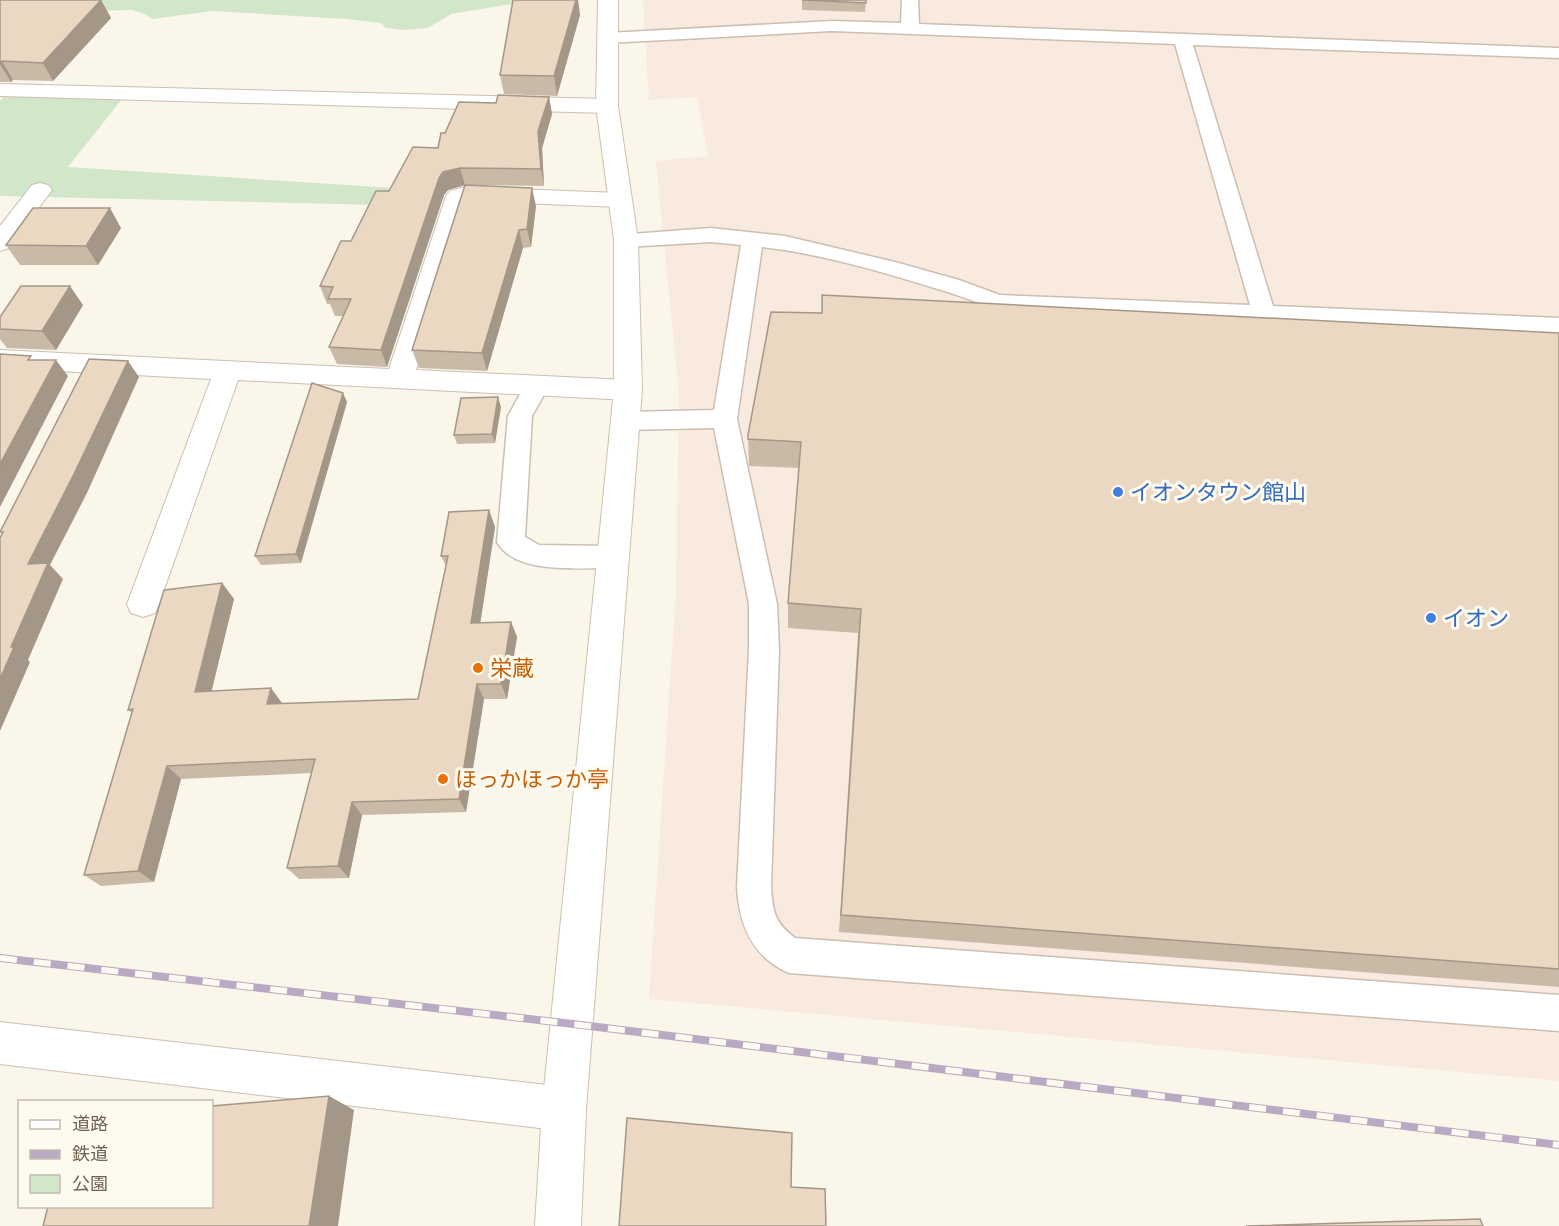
<svg xmlns="http://www.w3.org/2000/svg" width="1559" height="1226" viewBox="0 0 1559 1226" font-family="Cabin,'Noto Sans JP',sans-serif">
<style>
.commercial{fill:#f9eadf}
.green{fill:#d2e6ca}
.lines{fill:none;stroke-linecap:round;stroke-linejoin:round}
.lane-casing{stroke:#cbbfb1;stroke-width:3}
.street-casing{stroke:#cbbfb1;stroke-width:2}
.secondary-casing{stroke:#cdc0af;stroke-width:2}
.lane{fill:#fff;fill-rule:evenodd}
.street{fill:#fff;fill-rule:evenodd}
.secondary{fill:#fff;fill-rule:evenodd}
.rail-casing{stroke:#baa9c3;stroke-width:8}
.rail{stroke:#fdfaf0;stroke-width:6;stroke-dasharray:17;stroke-linecap:butt}
.wall{fill:#c9baa8}
.shaded-wall{fill:#a49788}
.building{fill:#ead8c3;stroke:#a49788;stroke-width:1.5}
.shop-dot{fill:#3f7fe0;stroke:#fdfaf0;stroke-width:2}
.food-dot{fill:#e8710a;stroke:#fdfaf0;stroke-width:2}
.labels{text-anchor:middle;stroke-width:6;stroke-linejoin:round;paint-order:stroke}
.shop-label{font-size:22px;fill:#366cbe;stroke:#fdfaf0;text-anchor:start}
.food-label{font-size:22px;fill:#c56008;stroke:#fdfaf0;text-anchor:start}
</style>
<rect width="100%" height="100%" fill="#faf6ea"/>
<path class="commercial" d="M 643,0 L 1559,0 L 1559,1081 L 649,999 L 676,590 L 679,394 L 656,161 L 708,156 L 697,97 L 649,100 Z"/>
<path class="green" d="M 0,0 L 535,0 L 451,14 L 428,28 L 403,30 L 386,28 L 381,23 L 346,19 L 213,11 L 152,19 L 147,15 L 132,10 L 95,11 Z
M 5,95 L 122,99 L 68,167 L 425,190 L 422,206 L 0,196 L 0,101 Z"/>
<g class="lines">
<g class="lane-casing">
<path id="lane" d="M 902,0 L 918,0 L 919,24 L 1559,48 L 1559,58 L 1193,45 L 1273,306 L 1559,318 L 1559,334 L 998,309 C 979,304 960,295 941,290 C 883,272 822,254 762,247 L 737,419 L 777,604 L 779,650 L 771,887 C 773,912 774,922 795,938 L 1559,995 L 1559,1031 L 789,973 C 752,957 739,925 737,887 L 749,650 L 749,604 L 714,428 L 625,430 L 616,427 L 613,421 L 616,415 L 625,412 L 714,410 L 741,245 L 711,242 L 626,247 L 618,245 L 615,240 L 618,235 L 711,228 L 785,236 L 895,262 L 959,280 L 1000,295 L 1250,305 L 1175,44 L 832,31 L 607,43 L 601,42 L 598,38 L 601,34 L 607,33 L 832,21 L 901,23 Z
M 537,378 L 546,380 L 549,386 L 532,416 L 525,537 L 539,545 L 614,546 L 624,549 L 628,557 L 624,565 L 614,568 C 581,567 516,576 497,542 L 508,416 L 528,380 Z"/>
</g>
<g class="street-casing">
<path id="street" d="M 0,84 L 607,99 L 615,101 L 618,106 L 615,111 L 607,113 L 0,96 Z
M 40,183 L 48,185 L 52,190 L 9,248 L 0,251 L 0,226 L 32,185 Z
M 465,187 L 620,193 L 628,195 L 632,200 L 628,205 L 620,207 L 468,201 L 416,370 L 628,380 L 638,383 L 642,390 L 638,397 L 628,400 L 238,380 L 159,604 L 155,613 L 143,617 L 131,613 L 127,604 L 211,379 L 0,368 L 0,350 L 389,369 L 446,196 L 450,191 Z
M 0,1022 L 564,1087 L 580,1093 L 586,1109 L 580,1125 L 564,1131 L 0,1064 Z"/>
</g>
<g class="secondary-casing">
<path id="secondary" d="M 598,0 L 618,0 L 618,106 L 638,240 L 642,390 L 586,1109 L 581,1226 L 535,1226 L 542,1109 L 614,390 L 614,240 L 596,106 Z"/>
</g>
<use href="#lane" class="lane"/>
<use href="#street" class="street"/>
<use href="#secondary" class="secondary"/>
<g class="rail-casing">
<path id="rail" d="M 0,958 L 573,1024 L 1559,1145"/>
</g>
<use href="#rail" class="rail"/>
</g>
<path class="wall" d="M 0,0 L 101,0 L 111,18 L 53,81 L 13,80 L 11,82 L 0,82 Z
M 513,0 L 578,0 L 580,15 L 557,96 L 504,94 L 500,75 Z
M 802,0 L 866,0 L 865,12 L 802,10 Z
M 549,97 L 552,114 L 542,148 L 544,186 L 465,185 L 448,190 L 444,195 L 387,367 L 337,364 L 329,347 L 343,316 L 335,316 L 330,304 L 327,304 L 320,286 L 351,241 L 389,191 L 438,148 L 496,103 Z
M 536,206 L 531,247 L 523,248 L 487,371 L 419,368 L 412,350 Z
M 121,228 L 98,265 L 20,265 L 6,245 Z
M 83,305 L 56,350 L 7,348 L 0,339 L 0,317 Z
M 1559,333 L 1559,987 L 839,932 L 858,633 L 788,628 L 788,603 L 799,468 L 749,466 L 748,435 Z
M 347,402 L 301,563 L 261,565 L 255,556 Z
M 501,407 L 495,443 L 457,444 L 454,435 Z
M 489,510 L 495,527 L 480,623 L 511,622 L 517,637 L 507,699 L 484,699 L 466,812 L 362,815 L 349,878 L 299,879 L 287,868 L 312,773 L 181,779 L 154,882 L 101,886 L 84,875 L 132,713 L 128,710 L 222,583 L 234,599 L 211,691 L 282,703 L 282,704 L 418,699 L 446,566 L 441,556 Z"/>
<path class="shaded-wall" d="M 101,0 L 111,18 L 53,81 L 43,63 Z
M 576,0 L 578,0 L 580,15 L 557,96 L 554,76 Z
M 2,61 L 13,80 L 11,82 L 0,64 Z
M 549,97 L 552,114 L 542,148 L 544,186 L 541,169 L 538,131 Z
M 460,168 L 465,185 L 448,190 L 444,195 L 387,367 L 381,350 L 439,178 L 443,172 Z
M 532,188 L 536,206 L 531,247 L 527,229 Z
M 110,208 L 121,228 L 98,265 L 86,246 Z
M 519,230 L 523,248 L 487,371 L 482,353 Z
M 70,286 L 83,305 L 56,350 L 42,331 Z
M 56,360 L 68,376 L 0,507 L 0,464 Z
M 128,361 L 139,377 L 87,493 L 50,565 L 63,579 L 28,660 L 30,662 L 0,731 L 0,679 L 11,647 L 28,564 Z
M 343,393 L 347,402 L 301,563 L 296,554 Z
M 498,397 L 501,407 L 495,443 L 492,434 Z
M 489,510 L 495,527 L 478,638 L 471,623 Z
M 222,583 L 234,599 L 208,706 L 195,692 Z
M 511,622 L 517,637 L 507,699 L 501,684 Z
M 477,684 L 484,699 L 466,812 L 459,799 Z
M 271,688 L 282,703 L 278,719 L 267,704 Z
M 167,766 L 181,779 L 154,882 L 138,871 Z
M 352,802 L 362,815 L 349,878 L 338,866 Z
M 329,1096 L 354,1110 L 338,1226 L 309,1226 Z"/>
<path class="building" d="M 0,0 L 101,0 L 43,63 L 2,61 L 0,63 Z
M 513,0 L 576,0 L 554,76 L 500,75 Z
M 802,0 L 866,0 L 866,3 Z
M 498,95 L 549,97 L 538,131 L 541,169 L 460,168 L 443,172 L 439,178 L 381,350 L 329,347 L 351,299 L 328,299 L 333,287 L 320,286 L 341,241 L 351,241 L 376,191 L 389,191 L 413,147 L 438,148 L 441,133 L 445,133 L 459,102 L 496,103 Z
M 465,185 L 532,188 L 527,229 L 519,230 L 482,353 L 412,350 Z
M 33,208 L 110,208 L 86,246 L 6,245 Z
M 21,286 L 70,286 L 42,331 L 0,329 L 0,317 Z
M 822,295 L 1559,333 L 1559,969 L 841,915 L 861,609 L 788,603 L 801,442 L 748,439 L 748,435 L 771,312 L 822,313 Z
M 0,354 L 31,356 L 28,360 L 56,360 L 0,464 Z
M 89,359 L 128,361 L 73,476 L 28,564 L 48,563 L 11,647 L 14,647 L 0,679 L 0,538 L 3,532 L 0,532 Z
M 312,383 L 343,393 L 296,554 L 255,556 Z
M 498,397 L 492,434 L 454,435 L 461,398 Z
M 489,510 L 471,623 L 511,622 L 501,684 L 477,684 L 459,799 L 352,802 L 338,866 L 287,868 L 315,759 L 167,766 L 138,871 L 84,875 L 133,709 L 128,710 L 164,590 L 222,583 L 195,692 L 271,688 L 267,704 L 418,699 L 448,556 L 441,556 L 449,512 Z
M 329,1096 L 309,1226 L 43,1226 L 48,1206 L 212,1206 L 212,1106 Z
M 627,1118 L 792,1133 L 791,1187 L 825,1189 L 826,1226 L 619,1226 Z
M 1480,1219 L 1483,1226 L 1246,1226 Z"/>
<g class="shop-dot">
<circle cx="1118" cy="492" r="6"/>
<circle cx="1431" cy="618" r="6"/>
</g>
<g class="food-dot">
<circle cx="478" cy="668" r="6"/>
<circle cx="443" cy="779" r="6"/>
</g>
<g class="labels">
<g class="shop-label">
<text x="1130" y="500">イオンタウン館山</text>
<text x="1443" y="626">イオン</text>
</g>
<g class="food-label">
<text x="490" y="676">栄蔵</text>
<text x="455" y="787">ほっかほっか亭</text>
</g>
</g>
<rect x="18" y="1100" width="195" height="108" fill="#fdfaf0" stroke="#c5bcb0" stroke-width="1.5"/>
<rect x="30" y="1120" width="30" height="9" fill="#ffffff" stroke="#c5bcb0" stroke-width="1.5"/>
<text x="72" y="1130" font-size="18" fill="#726050">道路</text>
<rect x="30" y="1150" width="30" height="9" fill="#baa9c3" stroke="#c5bcb0" stroke-width="1.5"/>
<text x="72" y="1160" font-size="18" fill="#726050">鉄道</text>
<rect x="30" y="1175" width="30" height="18" fill="#d2e6ca" stroke="#c5bcb0" stroke-width="1.5"/>
<text x="72" y="1190" font-size="18" fill="#726050">公園</text>
</svg>
